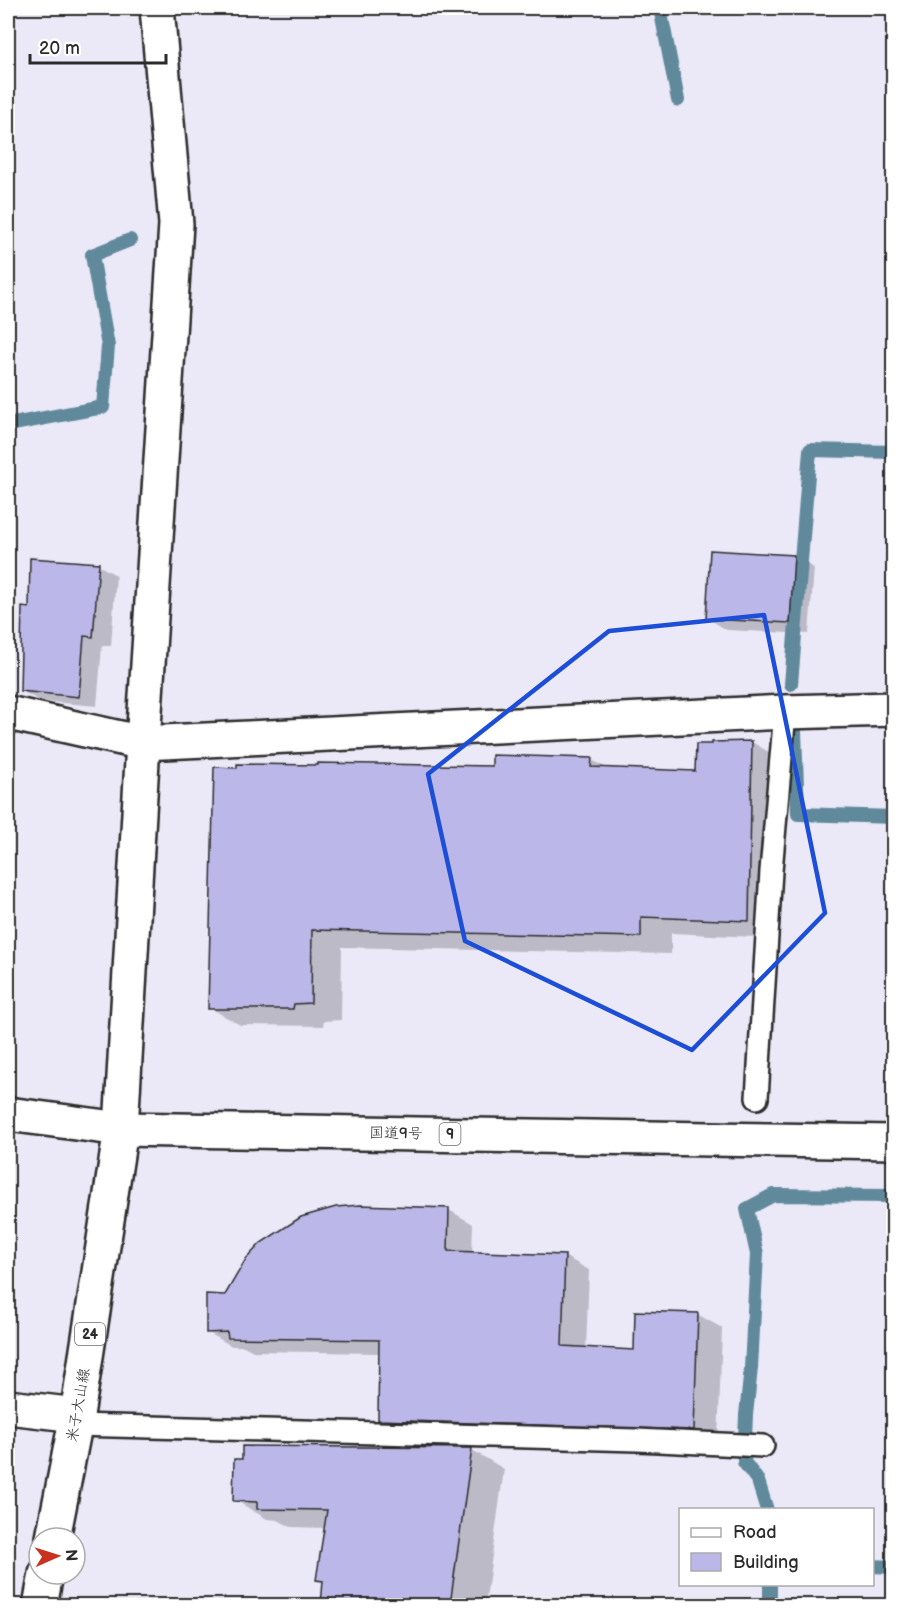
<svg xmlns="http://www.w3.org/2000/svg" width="901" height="1613" viewBox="0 0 901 1613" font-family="'Balsamiq Sans','Klee One',sans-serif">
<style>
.shadow{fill:#0003}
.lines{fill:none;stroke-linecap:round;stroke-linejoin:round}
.stream{stroke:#60899b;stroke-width:14}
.building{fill:#bcb7e9;stroke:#2b2b2b;stroke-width:1.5}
.service-casing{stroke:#2b2b2b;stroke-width:26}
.minor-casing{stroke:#2b2b2b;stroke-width:38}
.tertiary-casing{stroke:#2b2b2b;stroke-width:38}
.primary-casing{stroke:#2b2b2b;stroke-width:38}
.trunk-casing{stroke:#2b2b2b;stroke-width:38}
.service{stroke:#fff;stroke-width:21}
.minor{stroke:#fff;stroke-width:33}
.tertiary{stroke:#fff;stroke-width:33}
.primary{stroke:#fff;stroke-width:33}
.trunk{stroke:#fff;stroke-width:33}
.marked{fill:none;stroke:#1d4ed8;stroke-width:4.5;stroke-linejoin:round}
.labels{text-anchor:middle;stroke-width:4.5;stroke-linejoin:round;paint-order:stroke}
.shield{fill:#fff;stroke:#6b6b6b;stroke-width:1.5}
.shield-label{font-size:14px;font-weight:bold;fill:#2b2b2b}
.street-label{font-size:15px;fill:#2b2b2b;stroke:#fff}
</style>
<rect width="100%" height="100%" fill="#ebe9f8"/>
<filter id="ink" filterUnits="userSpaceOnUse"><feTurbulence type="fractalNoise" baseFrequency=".0167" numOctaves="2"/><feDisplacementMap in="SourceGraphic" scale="12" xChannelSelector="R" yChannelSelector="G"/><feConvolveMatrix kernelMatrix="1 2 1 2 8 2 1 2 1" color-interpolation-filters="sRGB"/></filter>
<g filter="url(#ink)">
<path class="shadow" d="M 712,551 L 794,557 L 814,568 L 809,634 L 727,630 L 707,618 Z
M 98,565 L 116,575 L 111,646 L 102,646 L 97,706 L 40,701 L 22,691 L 30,610 Z
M 752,742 L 782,760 L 779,938 L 671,933 L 671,954 L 342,947 L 341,1020 L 324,1021 L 323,1026 L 240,1025 L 210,1008 L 493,768 L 592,760 L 608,769 L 697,772 Z
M 449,1210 L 473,1224 L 472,1253 L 564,1256 L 589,1270 L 586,1349 L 636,1351 L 697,1314 L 722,1328 L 718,1443 L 404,1434 L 380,1419 L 380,1353 L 253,1351 L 244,1346 L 232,1346 L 207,1332 L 226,1296 Z
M 472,1450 L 504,1469 L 485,1606 L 322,1606 L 325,1583 L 318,1580 L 326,1528 L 291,1527 L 278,1520 L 267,1519 L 235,1500 Z"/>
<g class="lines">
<path class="stream" d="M 660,8 L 678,100
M 8,425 L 103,407 L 108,346 L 92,255 L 130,240
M 791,684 L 810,450 L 894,452
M 795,731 L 798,814 L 894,817
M 767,1510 L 758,1481 L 744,1462 L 746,1415 L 751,1368 L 757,1254 L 747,1209 L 773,1195 L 894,1196
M 872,1566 L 894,1567
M 770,1584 L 770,1606"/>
</g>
<path class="building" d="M 710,550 L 794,555 L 790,623 L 706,619 Z
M 30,558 L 99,563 L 93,637 L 84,636 L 79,697 L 20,691 L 22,607 L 29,608 Z
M 752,741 L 749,921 L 641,917 L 641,937 L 312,930 L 311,1003 L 294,1004 L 293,1009 L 208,1009 L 214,767 L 237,768 L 237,764 L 318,765 L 318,763 L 492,766 L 492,755 L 592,758 L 591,767 L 695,771 L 696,744 L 712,744 L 712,742 Z
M 360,1205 L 449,1208 L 448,1251 L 565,1255 L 562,1346 L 634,1350 L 635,1311 L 698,1313 L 694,1430 L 378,1420 L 379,1340 L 228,1338 L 227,1332 L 206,1333 L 206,1294 L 225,1295 L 246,1259 L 261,1243 L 301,1217 L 336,1207 Z
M 242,1446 L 472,1448 L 450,1605 L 321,1605 L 323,1581 L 316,1580 L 327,1510 L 257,1509 L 257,1502 L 233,1501 L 234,1459 L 242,1459 Z"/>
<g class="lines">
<g class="service-casing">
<path id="service" d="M 757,1098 L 771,871 L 785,712
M 75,1425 L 637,1440 L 763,1446"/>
</g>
<g class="minor-casing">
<path id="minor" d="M 8,713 L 143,743 L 785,712 L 894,709
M 8,1407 L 77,1415"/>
</g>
<g class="tertiary-casing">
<path id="tertiary" d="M 121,1129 L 143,743 L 176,224 L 157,8"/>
</g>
<g class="primary-casing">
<path id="primary" d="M 53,1538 L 77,1415 L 121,1129
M 40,1606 L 46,1574"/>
</g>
<g class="trunk-casing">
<path id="trunk" d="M 8,1114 L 121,1129 L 894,1142"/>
</g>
<use href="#service" class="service"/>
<use href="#minor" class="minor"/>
<use href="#tertiary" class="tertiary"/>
<use href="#primary" class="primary"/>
<use href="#trunk" class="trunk"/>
</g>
</g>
<path class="marked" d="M 764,615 L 825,913 L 692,1050 L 465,941 L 428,774 L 609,631 Z"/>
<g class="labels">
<g class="shield">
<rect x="439.5" y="1123" width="21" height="22" rx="4.5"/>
<rect x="75" y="1323" width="30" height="22" rx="4.5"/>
</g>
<g class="shield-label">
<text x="450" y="1139">9</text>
<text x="90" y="1339">24</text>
</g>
<g class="street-label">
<text transform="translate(396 1133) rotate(1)" y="5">国道9号</text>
<text transform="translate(78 1405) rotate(-80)" y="5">米子大山線</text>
</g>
</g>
<rect width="901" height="1613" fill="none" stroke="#fff" stroke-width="30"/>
<rect x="15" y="15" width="871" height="1583" fill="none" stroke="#2b2b2b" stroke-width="2" filter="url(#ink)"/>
<rect x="679" y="1508" width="195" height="78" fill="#ffffff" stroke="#aaaaaa" stroke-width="1.5"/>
<rect x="691" y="1528" width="30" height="9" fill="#ffffff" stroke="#aaaaaa" stroke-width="1.5"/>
<text x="733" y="1538" font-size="18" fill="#2b2b2b">Road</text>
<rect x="691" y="1553" width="30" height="18" fill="#bcb7e9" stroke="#aaaaaa" stroke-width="1.5"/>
<text x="733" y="1568" font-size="18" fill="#2b2b2b">Building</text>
<g transform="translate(57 1556) rotate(87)"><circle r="28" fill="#ffffff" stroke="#aaaaaa" stroke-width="1.5"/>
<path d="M0-4.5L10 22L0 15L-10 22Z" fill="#c8321e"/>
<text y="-9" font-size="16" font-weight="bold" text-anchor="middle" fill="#2b2b2b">N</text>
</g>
<path d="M30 54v9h136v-9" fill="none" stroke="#2b2b2b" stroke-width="3"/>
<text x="39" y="54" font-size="18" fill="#2b2b2b" stroke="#ffffff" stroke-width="4.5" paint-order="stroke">20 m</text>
</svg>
